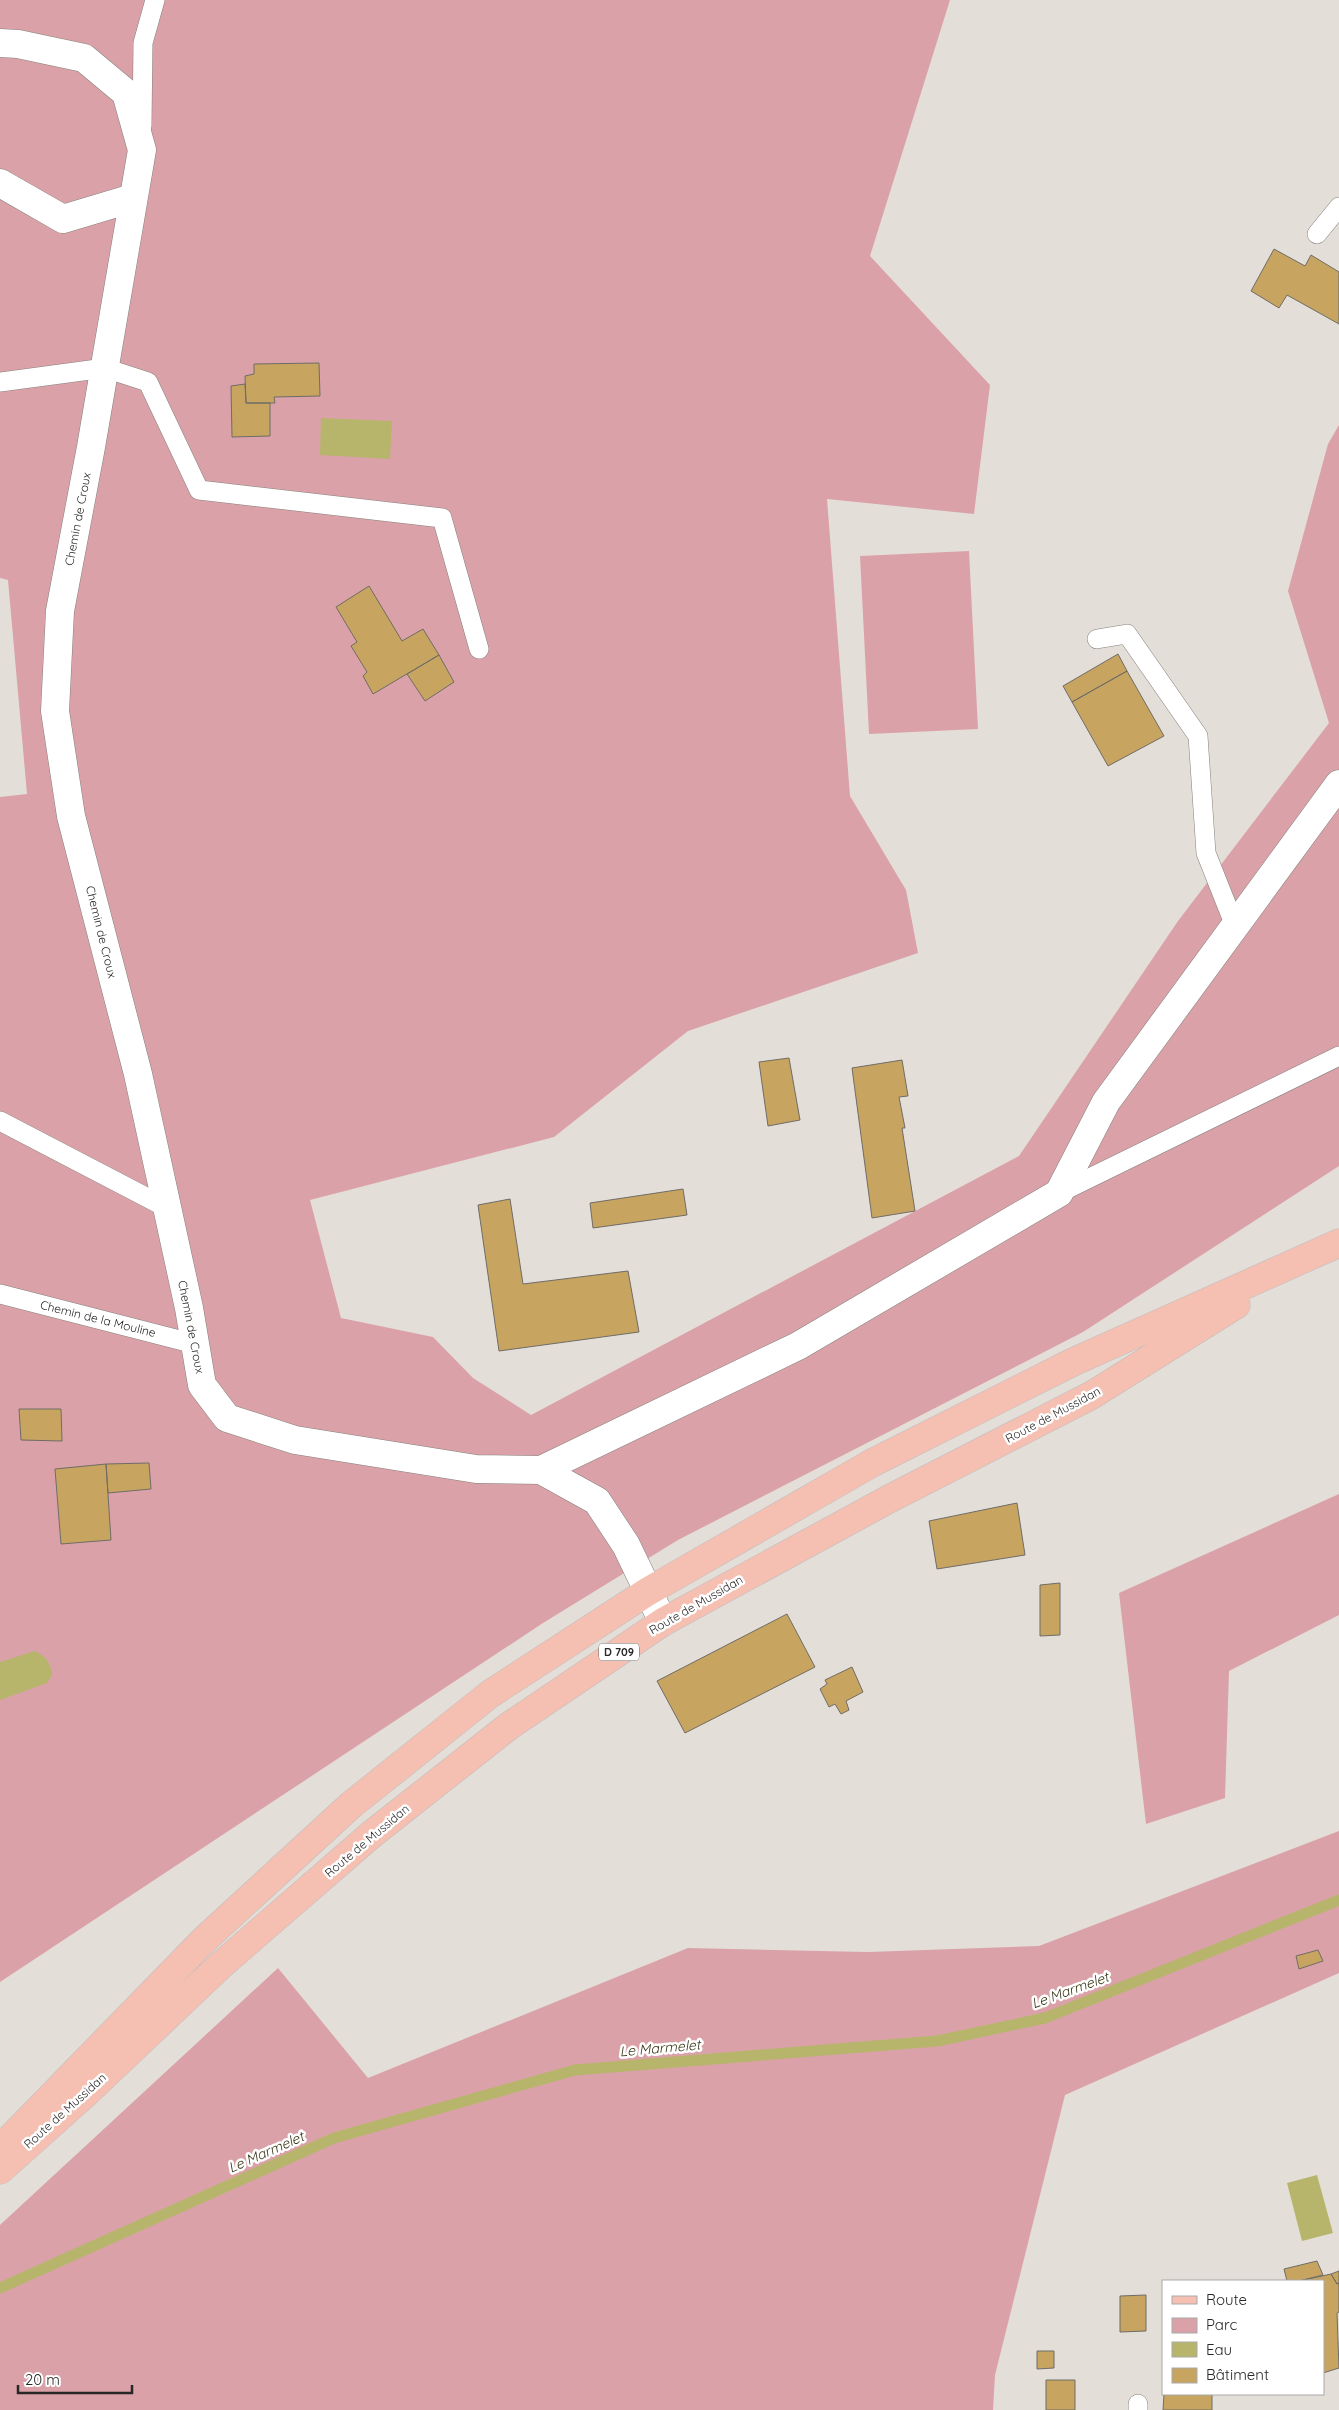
<svg xmlns="http://www.w3.org/2000/svg" width="1339" height="2410" viewBox="0 0 1339 2410" font-family="Quicksand,sans-serif">
<style>
.green{fill:#daa2a8}
.water{fill:#b7b56b}
.lines{fill:none;stroke-linecap:round;stroke-linejoin:round}
.stream{stroke:#b7b56b;stroke-width:11}
.building{fill:#c7a460;stroke:#6f6c67}
.service-casing{stroke:#86807c;stroke-width:20}
.minor-casing{stroke:#86807c;stroke-width:29}
.primary-casing{stroke:#bfbebe;stroke-width:29}
.service{stroke:#fff;stroke-width:19}
.minor{stroke:#fff;stroke-width:28}
.primary{stroke:#f5bfb2;stroke-width:28}
.labels{text-anchor:middle;stroke-width:5;stroke-linejoin:round;paint-order:stroke}
.shield{fill:#fff;stroke:#696867;stroke-width:1}
.shield-label{font-size:11px;font-weight:bold;fill:#292726}
.street-label{font-size:12px;fill:#292726;stroke:#fff}
.water-label{font-size:14px;font-style:italic;fill:#373615;stroke:#fff}
</style>
<rect width="100%" height="100%" fill="#e4ded9"/>
<path class="green" d="M 0,0 L 950,0 L 870,256 L 990,385 L 974,514 L 827,499 L 850,796 L 906,890 L 918,953 L 688,1031 L 554,1137 L 310,1200 L 341,1318 L 433,1337 L 473,1378 L 531,1415 L 1019,1156 L 1178,921 L 1329,723 L 1288,591 L 1328,444 L 1339,425 L 1339,1166 L 1083,1332 L 678,1540 L 543,1623 L 0,1982 L 0,797 L 27,794 L 8,580 L 0,578 Z
M 969,551 L 978,729 L 869,734 L 860,556 Z
M 1339,1494 L 1339,1615 L 1229,1671 L 1225,1798 L 1146,1824 L 1119,1593 Z
M 1339,1831 L 1339,1973 L 1065,2095 L 995,2375 L 993,2410 L 0,2410 L 0,2225 L 278,1968 L 368,2078 L 688,1948 L 868,1952 L 1039,1946 Z"/>
<path class="water" d="M 321,418 L 392,421 L 390,459 L 320,455 Z
M 35,1651 C 46,1656 51,1663 52,1675 L 47,1683 L 0,1700 L 0,1662 Z
M 1317,2175 L 1333,2233 L 1302,2241 L 1287,2183 Z"/>
<g class="lines">
<path class="stream" d="M 0,2288 L 334,2138 L 575,2070 L 937,2041 L 1045,2018 L 1339,1900"/>
</g>
<path class="building" d="M 1274,249 L 1305,266 L 1311,255 L 1339,272 L 1339,324 L 1287,295 L 1279,308 L 1251,291 Z
M 319,363 L 320,396 L 274,397 L 275,403 L 246,403 L 245,376 L 254,374 L 254,364 Z
M 245,384 L 246,403 L 270,403 L 270,436 L 232,437 L 231,386 Z
M 369,586 L 402,641 L 423,629 L 439,655 L 373,694 L 363,676 L 367,672 L 351,646 L 357,642 L 336,607 Z
M 1118,654 L 1127,671 L 1072,702 L 1063,686 Z
M 439,655 L 454,682 L 425,701 L 407,674 Z
M 1127,671 L 1164,736 L 1108,766 L 1072,702 Z
M 789,1058 L 800,1120 L 768,1126 L 759,1062 Z
M 902,1060 L 908,1096 L 899,1097 L 905,1128 L 902,1128 L 915,1211 L 872,1218 L 852,1068 Z
M 683,1189 L 687,1215 L 593,1228 L 590,1203 Z
M 510,1199 L 523,1284 L 628,1271 L 639,1332 L 499,1351 L 478,1205 Z
M 19,1409 L 61,1409 L 62,1441 L 21,1440 Z
M 149,1463 L 151,1489 L 108,1493 L 106,1464 Z
M 106,1464 L 111,1540 L 61,1544 L 55,1469 Z
M 1017,1503 L 1025,1555 L 937,1569 L 929,1521 Z
M 1060,1583 L 1060,1635 L 1040,1636 L 1040,1585 Z
M 787,1614 L 815,1667 L 685,1733 L 657,1681 Z
M 852,1667 L 863,1692 L 846,1701 L 849,1710 L 841,1714 L 835,1704 L 829,1707 L 820,1689 L 827,1684 L 825,1680 Z
M 1318,1950 L 1323,1961 L 1299,1969 L 1296,1956 Z
M 1317,2261 L 1323,2275 L 1299,2281 L 1287,2281 L 1284,2269 Z
M 1339,2271 L 1339,2283 L 1337,2284 L 1331,2274 Z
M 1331,2274 L 1337,2284 L 1339,2283 L 1339,2312 L 1337,2313 L 1339,2368 L 1323,2373 L 1323,2281 L 1299,2281 Z
M 1146,2295 L 1146,2331 L 1120,2332 L 1120,2296 Z
M 1037,2351 L 1054,2351 L 1054,2368 L 1037,2369 Z
M 1046,2380 L 1075,2380 L 1075,2410 L 1046,2410 Z
M 1164,2394 L 1212,2394 L 1212,2410 L 1163,2410 Z"/>
<g class="lines">
<g class="service-casing">
<path id="service" d="M 142,126 L 143,43 L 155,0
M 1317,234 L 1339,207
M 0,382 L 105,368 L 148,382 L 199,490 L 442,518 L 479,649
M 1097,639 L 1127,634 L 1198,736 L 1206,853 L 1235,926
M 0,1121 L 167,1208
M 1059,1193 L 1339,1056
M 0,1294 L 195,1344
M 1138,2404 L 1138,2410"/>
</g>
<g class="minor-casing">
<path id="minor" d="M 0,43 L 18,44 L 84,58 L 126,93 L 142,150 L 91,447 L 60,611 L 55,711 L 71,816 L 138,1074 L 189,1308 L 202,1385 L 227,1418 L 295,1440 L 476,1469 L 541,1470 L 597,1501 L 626,1545 L 663,1622
M 0,183 L 63,219 L 133,198
M 541,1470 L 798,1346 L 1059,1193 L 1106,1102 L 1339,784"/>
</g>
<g class="primary-casing">
<path id="primary" d="M 0,2149 L 205,1939 L 351,1805 L 490,1694 L 647,1592 L 872,1463 L 1073,1362 L 1339,1243
M 0,2170 L 85,2094 L 221,1965 L 372,1834 L 509,1726 L 663,1622 L 889,1499 L 1092,1395 L 1236,1305"/>
</g>
<use href="#service" class="service"/>
<use href="#minor" class="minor"/>
<use href="#primary" class="primary"/>
</g>
<g class="labels">
<rect class="shield" x="599" y="1643.5" width="40" height="17" rx="4"/>
<g class="shield-label">
<text x="619" y="1656">D 709</text>
</g>
<g class="street-label">
<text transform="translate(78 519) rotate(-79)" y="4">Chemin de Croux</text>
<text transform="translate(101 932) rotate(76)" y="4">Chemin de Croux</text>
<text transform="translate(98 1319) rotate(14)" y="4">Chemin de la Mouline</text>
<text transform="translate(191 1327) rotate(79)" y="4">Chemin de Croux</text>
<text transform="translate(1053 1415) rotate(-28)" y="4">Route de Mussidan</text>
<text transform="translate(696 1605) rotate(-30)" y="4">Route de Mussidan</text>
<text transform="translate(367 1841) rotate(-40)" y="4">Route de Mussidan</text>
<text transform="translate(65 2111) rotate(-42)" y="4">Route de Mussidan</text>
</g>
<g class="water-label">
<text transform="translate(1070 1990) rotate(-20)" y="5">Le Marmelet</text>
<text transform="translate(660 2048) rotate(-5)" y="5">Le Marmelet</text>
<text transform="translate(266 2152) rotate(-24)" y="5">Le Marmelet</text>
</g>
</g>
<rect x="1162" y="2280" width="162" height="115" fill="#ffffff" stroke="#a9a9a8"/>
<rect x="1172" y="2296" width="25" height="8" fill="#f5bfb2" stroke="#a9a9a8"/>
<text x="1206" y="2305" font-size="15" fill="#292726">Route</text>
<rect x="1172" y="2318" width="25" height="15" fill="#daa2a8" stroke="#a9a9a8"/>
<text x="1206" y="2330" font-size="15" fill="#292726">Parc</text>
<rect x="1172" y="2342" width="25" height="15" fill="#b7b56b" stroke="#a9a9a8"/>
<text x="1206" y="2355" font-size="15" fill="#292726">Eau</text>
<rect x="1172" y="2368" width="25" height="15" fill="#c7a460" stroke="#a9a9a8"/>
<text x="1206" y="2380" font-size="15" fill="#292726">Bâtiment</text>
<path d="M18 2385v8h114v-8" fill="none" stroke="#292726" stroke-width="2.5"/>
<text x="25" y="2385" font-size="15" fill="#292726" stroke="#ffffff" stroke-width="4" paint-order="stroke">20 m</text>
</svg>
